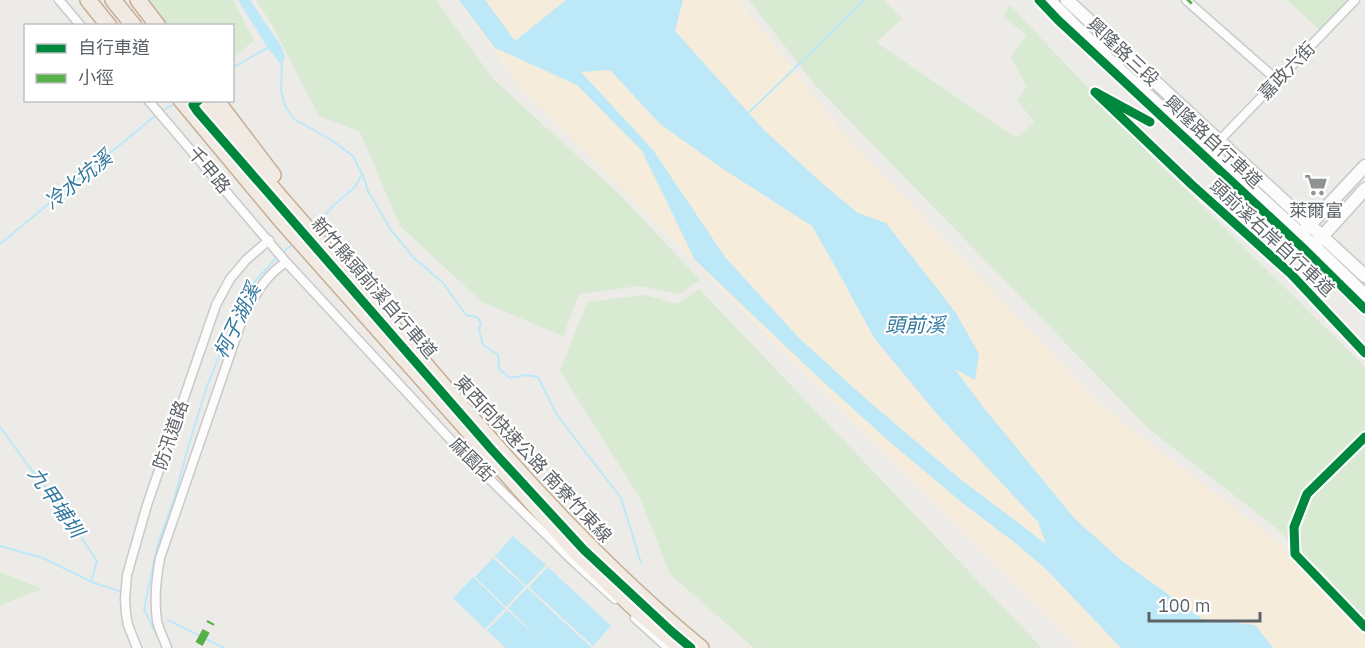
<svg xmlns="http://www.w3.org/2000/svg" width="1365" height="648" viewBox="0 0 1365 648" font-family="'IBM Plex Sans','Noto Sans TC',sans-serif">
<style>
.green{fill:#d8ead2}
.sand{fill:#f6ecdc}
.water{fill:#bce8f8;fill-rule:evenodd}
.lines{fill:none;stroke-linecap:round;stroke-linejoin:round}
.stream{stroke:#bce8f8;stroke-width:2}
.street-casing{stroke:#c9c9c9;stroke-width:11}
.secondary-casing{stroke:#c8c9c9;stroke-width:15}
.highway-casing{stroke:#c6ae94;stroke-width:18}
.street{stroke:#fcfcfc;stroke-width:8}
.secondary{stroke:#fcfcfc;stroke-width:12}
.highway{stroke:#f0eae2;stroke-width:15}
.quiet{stroke:#58b04a;stroke-width:8;stroke-dasharray:15 8;stroke-linecap:butt}
.cycleway-casing{stroke:#fff;stroke-width:13}
.cycleway{stroke:#00873e;stroke-width:9}
.labels{text-anchor:middle;stroke-width:4.5;stroke-linejoin:round;paint-order:stroke}
.street-label{font-size:18px;fill:#5d6367;stroke:#fff}
.poi-label{font-size:18px;fill:#5d6367;stroke:#fff}
.water-label{font-size:20px;font-style:italic;fill:#33789e;stroke:#fff}
</style>
<rect width="100%" height="100%" fill="#edebe8"/>
<path class="green" d="M 144,0 L 233,0 L 254,41 L 233,57 L 232,26 L 165,25 Z
M 256,0 L 436,0 L 493,79 L 619,194 L 700,280 L 679,294 L 639,286 L 579,294 L 563,336 L 482,302 L 400,226 L 360,132 L 319,116 L 272,25 Z
M 749,0 L 884,0 L 902,19 L 876,42 L 1016,138 L 1034,122 L 1017,100 L 1027,87 L 1011,57 L 1026,35 L 1003,16 L 1010,5 L 1153,157 L 1365,367 L 1365,628 L 1294,557 L 1285,535 L 1149,429 L 815,85 Z
M 1287,0 L 1351,0 L 1322,32 Z
M 699,289 L 1042,648 L 754,648 L 670,574 L 640,498 L 560,371 L 587,302 L 645,295 L 677,304 Z
M 0,572 L 42,589 L 0,605 Z"/>
<path class="sand" d="M 457,0 L 739,0 L 840,129 L 1101,405 L 1279,543 L 1365,632 L 1365,648 L 1078,648 L 520,87 Z"/>
<path class="water" d="M 238,0 L 250,0 L 281,46 L 285,56 L 282,65 L 269,50 Z
M 459,0 L 485,0 L 515,41 L 566,0 L 683,0 L 675,31 L 764,130 L 825,186 L 858,213 L 886,223 L 956,313 L 979,354 L 975,380 L 955,369 L 983,407 L 1075,519 L 1122,561 L 1202,619 L 1255,625 L 1273,648 L 1121,648 L 1047,570 L 1014,542 L 965,505 L 891,443 L 819,378 L 695,260 L 642,151 L 577,85 L 495,48 ZM 610,70 L 659,123 L 720,167 L 812,226 L 840,275 L 874,338 L 937,414 L 1038,522 L 1046,544 L 959,478 L 865,398 L 799,338 L 725,257 L 653,150 L 581,72 Z
M 513,536 L 546,565 L 526,586 L 495,556 Z
M 493,558 L 525,587 L 506,607 L 475,577 Z
M 548,567 L 611,626 L 593,646 L 529,587 Z
M 473,577 L 505,608 L 485,629 L 453,598 Z
M 527,588 L 592,648 L 506,648 L 487,630 L 507,610 L 537,637 L 508,608 Z"/>
<g class="lines">
<path class="stream" d="M 282,62 L 281,90 L 285,106 L 294,119 L 333,141 L 353,156 L 362,174 L 355,187 L 334,205 L 321,219 L 313,226
M 232,68 L 269,47
M 162,111 L 175,103
M 748,113 L 790,73 L 864,0
M 363,175 L 368,191 L 391,230 L 414,258 L 444,284 L 466,315 L 477,317 L 481,323 L 479,330 L 483,345 L 498,355 L 499,369 L 510,378 L 526,375 L 538,377 L 557,415 L 621,498 L 641,563
M 0,244 L 155,116
M 0,427 L 30,468 L 55,498 L 97,561 L 91,582
M 0,546 L 43,558 L 94,583 L 119,591
M 168,620 L 224,648
M 163,648 L 144,609 L 157,547 L 175,496 L 189,444 L 207,386 L 229,332 L 250,287 L 275,259 L 293,244"/>
<g class="street-casing">
<path id="street" d="M 59,0 L 81,26
M 1186,0 L 1277,80
M 148,100 L 286,262 L 462,452 L 573,561 L 615,599
M 1219,141 L 1355,0
M 635,618 L 668,648
M 137,648 L 128,625 L 126,614 L 125,599 L 127,575 L 147,505 L 216,305 L 230,279 L 246,260 L 269,240
M 167,648 C 164,639 159,630 157,621 C 154,599 156,579 160,558 L 243,317 C 256,294 264,277 286,262"/>
</g>
<g class="secondary-casing">
<path id="secondary" d="M 1049,0 L 1111,62 L 1314,246 L 1365,295
M 1067,0 L 1365,276
M 1304,231 L 1365,166
M 1319,240 L 1365,189"/>
</g>
<g class="highway-casing">
<path id="highway" d="M 88,0 L 109,26
M 113,0 L 134,26
M 138,0 L 158,26
M 181,100 L 280,219 L 574,550 L 633,607 L 681,648
M 197,100 C 266,182 336,261 405,341 C 497,449 591,558 701,648
M 216,100 L 273,175"/>
</g>
<use href="#street" class="street"/>
<use href="#secondary" class="secondary"/>
<use href="#highway" class="highway"/>
<path class="quiet" d="M 1188,2 L 1190,0
M 199,644 L 211,622"/>
<g class="cycleway-casing">
<path id="cycleway" d="M 1039,0 L 1058,20 L 1302,247 L 1365,309
M 199,100 L 193,105 L 197,111 L 492,450 L 584,550 L 671,631 L 691,648
M 1150,122 L 1095,92 L 1191,184 L 1291,274 L 1365,353
M 1365,437 L 1307,494 L 1294,527 L 1295,554 L 1365,627"/>
</g>
<use href="#cycleway" class="cycleway"/>
</g>
<defs>
<g id="supermarket-bare" transform="scale(1.8)"><path d="M-6-5.5h2.5l.6 2H6L4.5 2H-2.5L-4.4-4H-6ZM-1.5 3.2a1.3 1.3 0 1 0 .1 0ZM3 3.2a1.3 1.3 0 1 0 .1 0Z" fill="#8f9394" stroke="#fff" stroke-width="2.5" paint-order="stroke"/></g>
</defs>
<g fill-rule="evenodd">
<use href="#supermarket-bare" x="1316" y="185"/>
</g>
<g class="labels">
<g class="street-label">
<text transform="translate(1123 52) rotate(43)" y="6">興隆路三段</text>
<text transform="translate(1287 71) rotate(-46)" y="6">嘉政六街</text>
<text transform="translate(1213 142) rotate(43)" y="6">興隆路自行車道</text>
<text transform="translate(209 170) rotate(50)" y="6">千甲路</text>
<text transform="translate(1272 238) rotate(43)" y="6">頭前溪右岸自行車道</text>
<text transform="translate(374 288) rotate(49)" y="6">新竹縣頭前溪自行車道</text>
<text transform="translate(171 435) rotate(-71)" y="6">防汛道路</text>
<text transform="translate(533 459) rotate(47)" y="6">東西向快速公路 南寮竹東線</text>
<text transform="translate(472 460) rotate(45)" y="6">麻園街</text>
</g>
<g class="poi-label">
<text x="1316" y="217">萊爾富</text>
</g>
<g class="water-label">
<text transform="translate(78 180) rotate(-39)" y="7">冷水坑溪</text>
<text transform="translate(237 321) rotate(-64)" y="7">柯子湖溪</text>
<text x="915" y="332">頭前溪</text>
<text transform="translate(56 502) rotate(55)" y="7">九甲埔圳</text>
</g>
</g>
<rect x="24" y="24" width="210" height="78" fill="#ffffff" stroke="#bec1c2" stroke-width="1.5"/>
<rect x="36" y="44" width="30" height="9" fill="#00873e" stroke="#bec1c2" stroke-width="1.5"/>
<text x="78" y="54" font-size="18" fill="#5d6367">自行車道</text>
<rect x="36" y="74" width="30" height="9" fill="#58b04a" stroke="#bec1c2" stroke-width="1.5"/>
<text x="78" y="84" font-size="18" fill="#5d6367">小徑</text>
<path d="M1149 612v9h111v-9" fill="none" stroke="#5d6367" stroke-width="3"/>
<text x="1158" y="612" font-size="18" fill="#5d6367" stroke="#ffffff" stroke-width="4.5" paint-order="stroke">100 m</text>
</svg>
